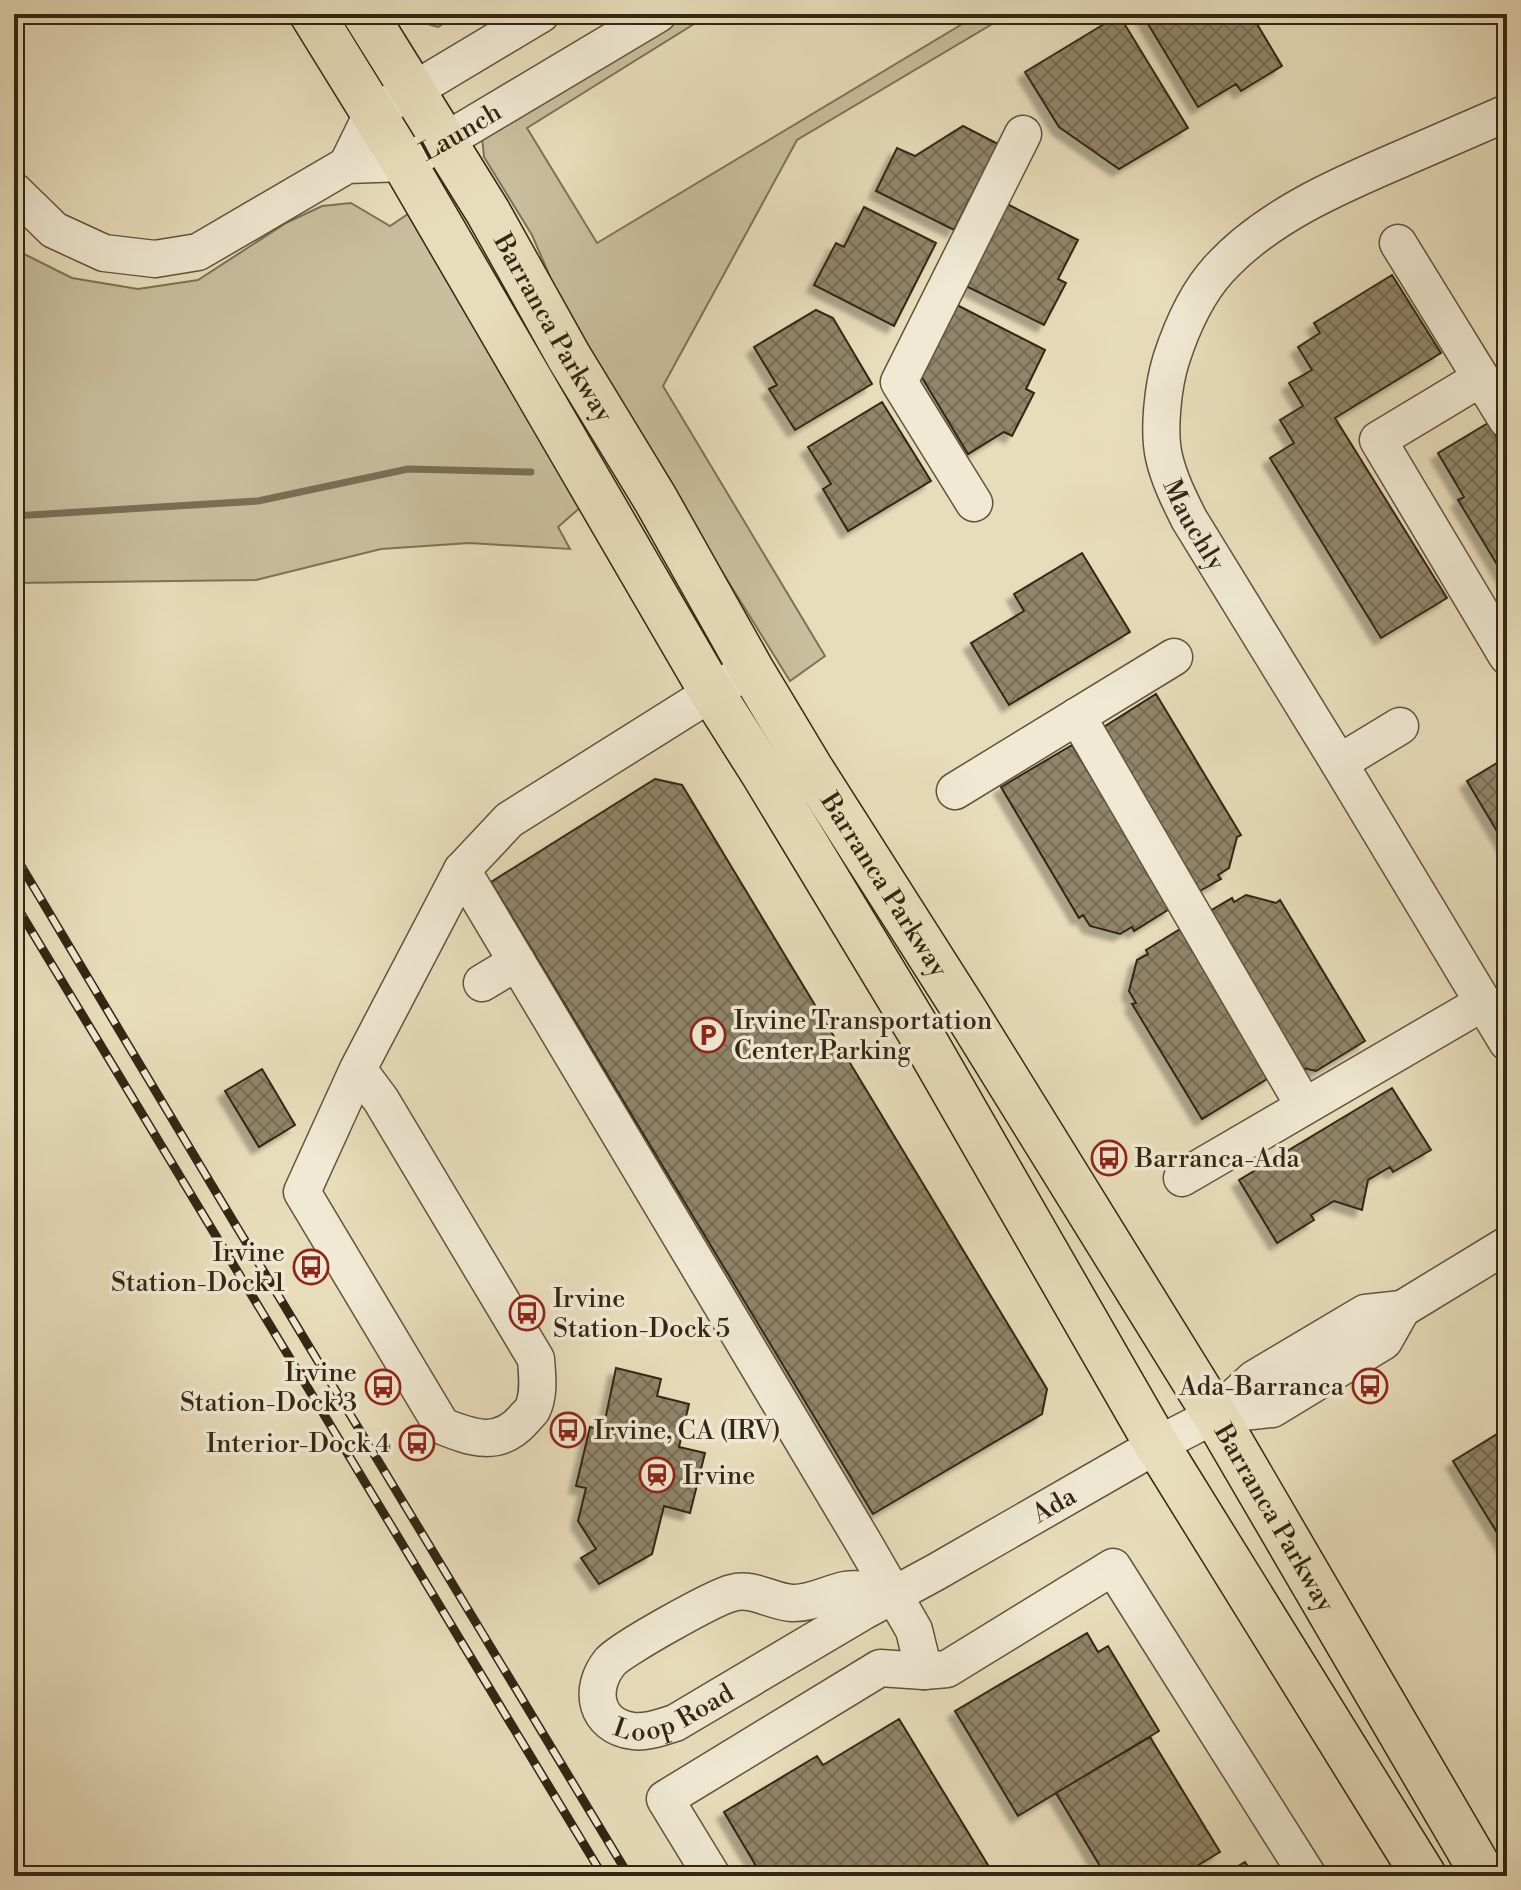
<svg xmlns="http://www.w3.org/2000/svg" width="1521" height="1890" viewBox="0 0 1521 1890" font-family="'Libre Bodoni',serif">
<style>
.green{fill:#c9be9e;stroke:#7e7258;stroke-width:2}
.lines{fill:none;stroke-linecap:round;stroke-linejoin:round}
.stream{stroke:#7a6f56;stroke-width:7}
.building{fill:url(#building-cross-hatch);stroke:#332613;stroke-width:2;filter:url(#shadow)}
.minor-casing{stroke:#60543d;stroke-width:39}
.major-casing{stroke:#332613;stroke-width:47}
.minor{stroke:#f0e9d3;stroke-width:36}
.major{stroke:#e8ddbb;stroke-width:44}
.rail-casing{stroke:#332613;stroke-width:9}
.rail{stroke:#f0e9d3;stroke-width:6;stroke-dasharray:18;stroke-linecap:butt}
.labels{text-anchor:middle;stroke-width:7;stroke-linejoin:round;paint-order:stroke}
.street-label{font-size:26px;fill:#332613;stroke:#f0e9d3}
.poi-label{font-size:26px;fill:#332613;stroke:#f0e9d3;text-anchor:start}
</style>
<defs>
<pattern id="building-cross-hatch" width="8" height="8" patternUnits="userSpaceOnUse" patternTransform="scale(2)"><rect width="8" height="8" fill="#91856a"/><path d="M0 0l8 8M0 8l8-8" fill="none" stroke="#776d56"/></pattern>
<filter id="shadow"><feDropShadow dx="-7" dy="7" stdDeviation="2" flood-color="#0004"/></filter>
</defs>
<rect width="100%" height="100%" fill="#e8ddbb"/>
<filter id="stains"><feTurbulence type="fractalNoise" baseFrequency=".0025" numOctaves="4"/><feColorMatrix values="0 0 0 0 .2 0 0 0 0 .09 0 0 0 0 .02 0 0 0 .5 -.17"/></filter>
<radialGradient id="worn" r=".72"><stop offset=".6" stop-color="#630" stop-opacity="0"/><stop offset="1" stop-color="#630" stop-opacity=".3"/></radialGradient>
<path class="green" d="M 403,14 L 460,14 L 438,27 L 406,18 Z
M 674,14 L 710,14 L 527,128 L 597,243 L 979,14 L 1009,14 L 797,140 L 663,386 L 825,656 L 790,681 L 559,309 L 548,272 L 532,235 L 484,157 L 482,137 Z
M 351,203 L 390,226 L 408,214 L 582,506 L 558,527 L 570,549 L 469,543 L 381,549 L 256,580 L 14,583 L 14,249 L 72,278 L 138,289 L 198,280 L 286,223 L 322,206 Z"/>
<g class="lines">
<path class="stream" d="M 14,516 L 258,501 L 408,469 L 531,472"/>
</g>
<path class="building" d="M 1142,14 L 1251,14 L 1282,66 L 1241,91 L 1236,84 L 1198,107 Z
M 1119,15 L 1188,128 L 1119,169 L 1059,127 L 1025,72 Z
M 963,126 L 998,144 L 954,230 L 876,191 L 897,148 L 915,156 Z
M 1007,204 L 1078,240 L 1058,279 L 1066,283 L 1044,325 L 966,286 Z
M 864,207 L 936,243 L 894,326 L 814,285 L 836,243 L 844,247 Z
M 1392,275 L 1441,353 L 1335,418 L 1447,598 L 1381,638 L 1270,458 L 1294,443 L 1280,420 L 1303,406 L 1289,383 L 1312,370 L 1298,347 L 1320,333 L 1314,323 Z
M 955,304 L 1045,350 L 1026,389 L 1034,393 L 1012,436 L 1004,432 L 968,454 L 921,376 Z
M 816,310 L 833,318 L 872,384 L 795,430 L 769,389 L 777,385 L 754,347 Z
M 882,402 L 931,481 L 848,531 L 823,489 L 831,484 L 808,447 Z
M 1488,423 L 1507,454 L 1507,581 L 1458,500 L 1464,497 L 1438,453 Z
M 1082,553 L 1130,632 L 1009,705 L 971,643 L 1024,611 L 1014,594 Z
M 1156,694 L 1241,835 L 1237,837 L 1229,868 L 1218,875 L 1221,879 L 1198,892 L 1099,730 Z
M 1072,745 L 1171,908 L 1134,931 L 1132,927 L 1120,934 L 1090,926 L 1083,915 L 1079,918 L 1001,787 Z
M 1507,757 L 1507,848 L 1467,781 Z
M 655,779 L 682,785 L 1047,1389 L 1042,1414 L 873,1514 L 491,882 Z
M 1246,895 L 1276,903 L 1280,900 L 1365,1041 L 1316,1071 L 1303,1068 L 1210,911 L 1232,898 L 1234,902 Z
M 1182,928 L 1272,1076 L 1202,1119 L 1132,1004 L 1136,1003 L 1129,991 L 1137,960 L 1148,954 L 1146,950 Z
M 262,1069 L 295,1125 L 259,1147 L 225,1091 Z
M 1392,1088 L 1431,1150 L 1393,1172 L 1390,1167 L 1368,1180 L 1362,1210 L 1334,1201 L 1311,1215 L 1314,1220 L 1277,1243 L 1239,1180 Z
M 616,1368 L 661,1379 L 657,1396 L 689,1404 L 679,1447 L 705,1453 L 690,1513 L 664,1506 L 652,1554 L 599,1584 L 581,1558 L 596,1549 L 578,1521 L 586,1488 L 576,1486 L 590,1427 L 603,1430 Z
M 1507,1428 L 1507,1549 L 1453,1461 Z
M 1087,1633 L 1098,1652 L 1108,1646 L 1159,1731 L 1018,1816 L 955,1711 Z
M 899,1719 L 991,1870 L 982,1876 L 762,1876 L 724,1812 L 817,1756 L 823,1765 Z
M 1150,1737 L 1220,1852 L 1180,1876 L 1106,1876 L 1056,1793 Z
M 1245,1862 L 1254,1876 L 1221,1876 Z"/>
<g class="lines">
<g class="minor-casing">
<g id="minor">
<path id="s1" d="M 1507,113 C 1472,128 1436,144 1401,159 C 1338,186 1266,217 1219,269 C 1196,294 1181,329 1171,360 C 1163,386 1158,431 1164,457 C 1169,479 1179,499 1189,519 L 1339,763 L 1507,1042"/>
<path d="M 347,165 L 373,112 L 414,90 L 541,14"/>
<path id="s2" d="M 14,191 L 54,230 L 104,253 L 155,259 L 198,252 L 347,165 L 404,163 L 445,141 L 658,14"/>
<path d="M 1398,243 L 1507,420"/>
<path d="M 1481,378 L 1378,440 L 1507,656"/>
<path d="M 974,503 L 899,382 L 1023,134"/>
<path d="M 1077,716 L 1304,1106"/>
<path d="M 1339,763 L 1400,726"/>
<path d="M 955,791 L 1174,657"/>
<path d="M 462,870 L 862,1540 L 914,1630 L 924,1671"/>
<path d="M 482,983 L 517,962"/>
<path d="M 358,1069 L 381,1100 L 536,1359 C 537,1374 540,1395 532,1410 C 530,1413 526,1416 524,1419 C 499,1448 472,1438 442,1426 L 302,1192 L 358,1069 L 462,870 L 509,820 L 735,678"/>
<path d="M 1182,1178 L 1484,1002"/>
<path d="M 1215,1415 L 1272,1409 L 1384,1341 L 1402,1309"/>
<path id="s3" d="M 894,1594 C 879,1593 860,1587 845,1590 C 827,1594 810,1604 792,1603 C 772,1602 753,1587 732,1593 C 715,1597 621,1649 610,1662 C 588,1689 595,1726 633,1731 C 647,1733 661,1727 675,1723 L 864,1611 L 936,1572 L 1157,1445 L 1215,1415 L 1254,1379 L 1365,1313 L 1402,1309 L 1507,1245"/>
<path d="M 712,1876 L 665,1799 L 880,1668 L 924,1671 L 947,1669 L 1113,1567 L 1308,1876"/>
</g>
</g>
<g class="major-casing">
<g id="major">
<path d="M 312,14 L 404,163 L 711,691 L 763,773 L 922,1036 L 1157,1445 L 1424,1876"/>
<path id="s4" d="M 365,14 L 488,212 L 569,357 L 656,500 L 751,669 L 811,769 L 965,1011 L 1215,1415 L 1484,1876"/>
</g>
</g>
<use href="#minor" class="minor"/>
<use href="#major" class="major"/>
<g class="rail-casing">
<path id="rail" d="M 14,854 L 235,1224 L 629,1876
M 14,902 L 603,1876"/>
</g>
<use href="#rail" class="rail"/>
</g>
<defs>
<g id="parking-ring" transform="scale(1.8)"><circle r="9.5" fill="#f0e9d3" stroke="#8f2418" stroke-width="1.5"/><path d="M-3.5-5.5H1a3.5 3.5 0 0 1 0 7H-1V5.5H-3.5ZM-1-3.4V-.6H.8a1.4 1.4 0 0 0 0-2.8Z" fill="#8f2418"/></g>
<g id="bus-ring" transform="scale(1.8)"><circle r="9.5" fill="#f0e9d3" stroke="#8f2418" stroke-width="1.5"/><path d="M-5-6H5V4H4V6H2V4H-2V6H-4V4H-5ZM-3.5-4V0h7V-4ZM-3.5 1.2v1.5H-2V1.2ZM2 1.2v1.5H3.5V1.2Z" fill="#8f2418"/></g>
<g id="station-ring" transform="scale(1.8)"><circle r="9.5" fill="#f0e9d3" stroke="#8f2418" stroke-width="1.5"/><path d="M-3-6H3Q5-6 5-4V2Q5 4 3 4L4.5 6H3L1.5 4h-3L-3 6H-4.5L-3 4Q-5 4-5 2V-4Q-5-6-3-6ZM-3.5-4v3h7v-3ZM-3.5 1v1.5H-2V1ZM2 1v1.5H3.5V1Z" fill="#8f2418"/></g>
</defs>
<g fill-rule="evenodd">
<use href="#parking-ring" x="708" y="1035"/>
<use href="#bus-ring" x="1109" y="1158"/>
<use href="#bus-ring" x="311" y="1267"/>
<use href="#bus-ring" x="527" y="1313"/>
<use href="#bus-ring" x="1370" y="1386"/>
<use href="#bus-ring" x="383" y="1387"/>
<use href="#bus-ring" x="568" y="1430"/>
<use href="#bus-ring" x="417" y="1443"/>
<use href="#station-ring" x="657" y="1475"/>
</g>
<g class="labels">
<g class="street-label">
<text dy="9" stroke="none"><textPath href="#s2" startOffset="500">Launch</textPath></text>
<text dy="9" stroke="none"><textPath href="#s4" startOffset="366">Barranca Parkway</textPath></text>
<text dy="9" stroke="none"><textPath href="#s1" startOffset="606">Mauchly</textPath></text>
<text dy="9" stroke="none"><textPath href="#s4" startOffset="1014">Barranca Parkway</textPath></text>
<text dy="9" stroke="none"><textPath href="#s3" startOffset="878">Ada</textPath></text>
<text dy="9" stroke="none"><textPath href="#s4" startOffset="1758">Barranca Parkway</textPath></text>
<text dy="9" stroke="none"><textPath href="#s3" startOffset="442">Loop Road</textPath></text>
</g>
<g class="poi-label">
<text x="734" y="1029">Irvine Transportation<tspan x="734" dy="30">Center Parking</tspan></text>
<text x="1135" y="1167">Barranca-Ada</text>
<text x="285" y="1261" text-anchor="end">Irvine<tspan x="285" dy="30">Station-Dock 1</tspan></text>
<text x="553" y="1307">Irvine<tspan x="553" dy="30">Station-Dock 5</tspan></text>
<text x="357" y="1381" text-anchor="end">Irvine<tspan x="357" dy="30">Station-Dock 3</tspan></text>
<text x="1344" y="1395" text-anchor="end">Ada-Barranca</text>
<text x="594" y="1439">Irvine, CA (IRV)</text>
<text x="391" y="1452" text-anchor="end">Interior-Dock 4</text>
<text x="683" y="1484">Irvine</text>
</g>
</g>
<rect width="1521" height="1890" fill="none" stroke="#e8ddbb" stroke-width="48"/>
<rect x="16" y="16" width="1489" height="1858" fill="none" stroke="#332613" stroke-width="4"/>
<rect x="24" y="24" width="1473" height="1842" fill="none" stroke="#332613" stroke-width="2"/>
<rect width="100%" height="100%" filter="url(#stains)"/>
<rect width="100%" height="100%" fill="url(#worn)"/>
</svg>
